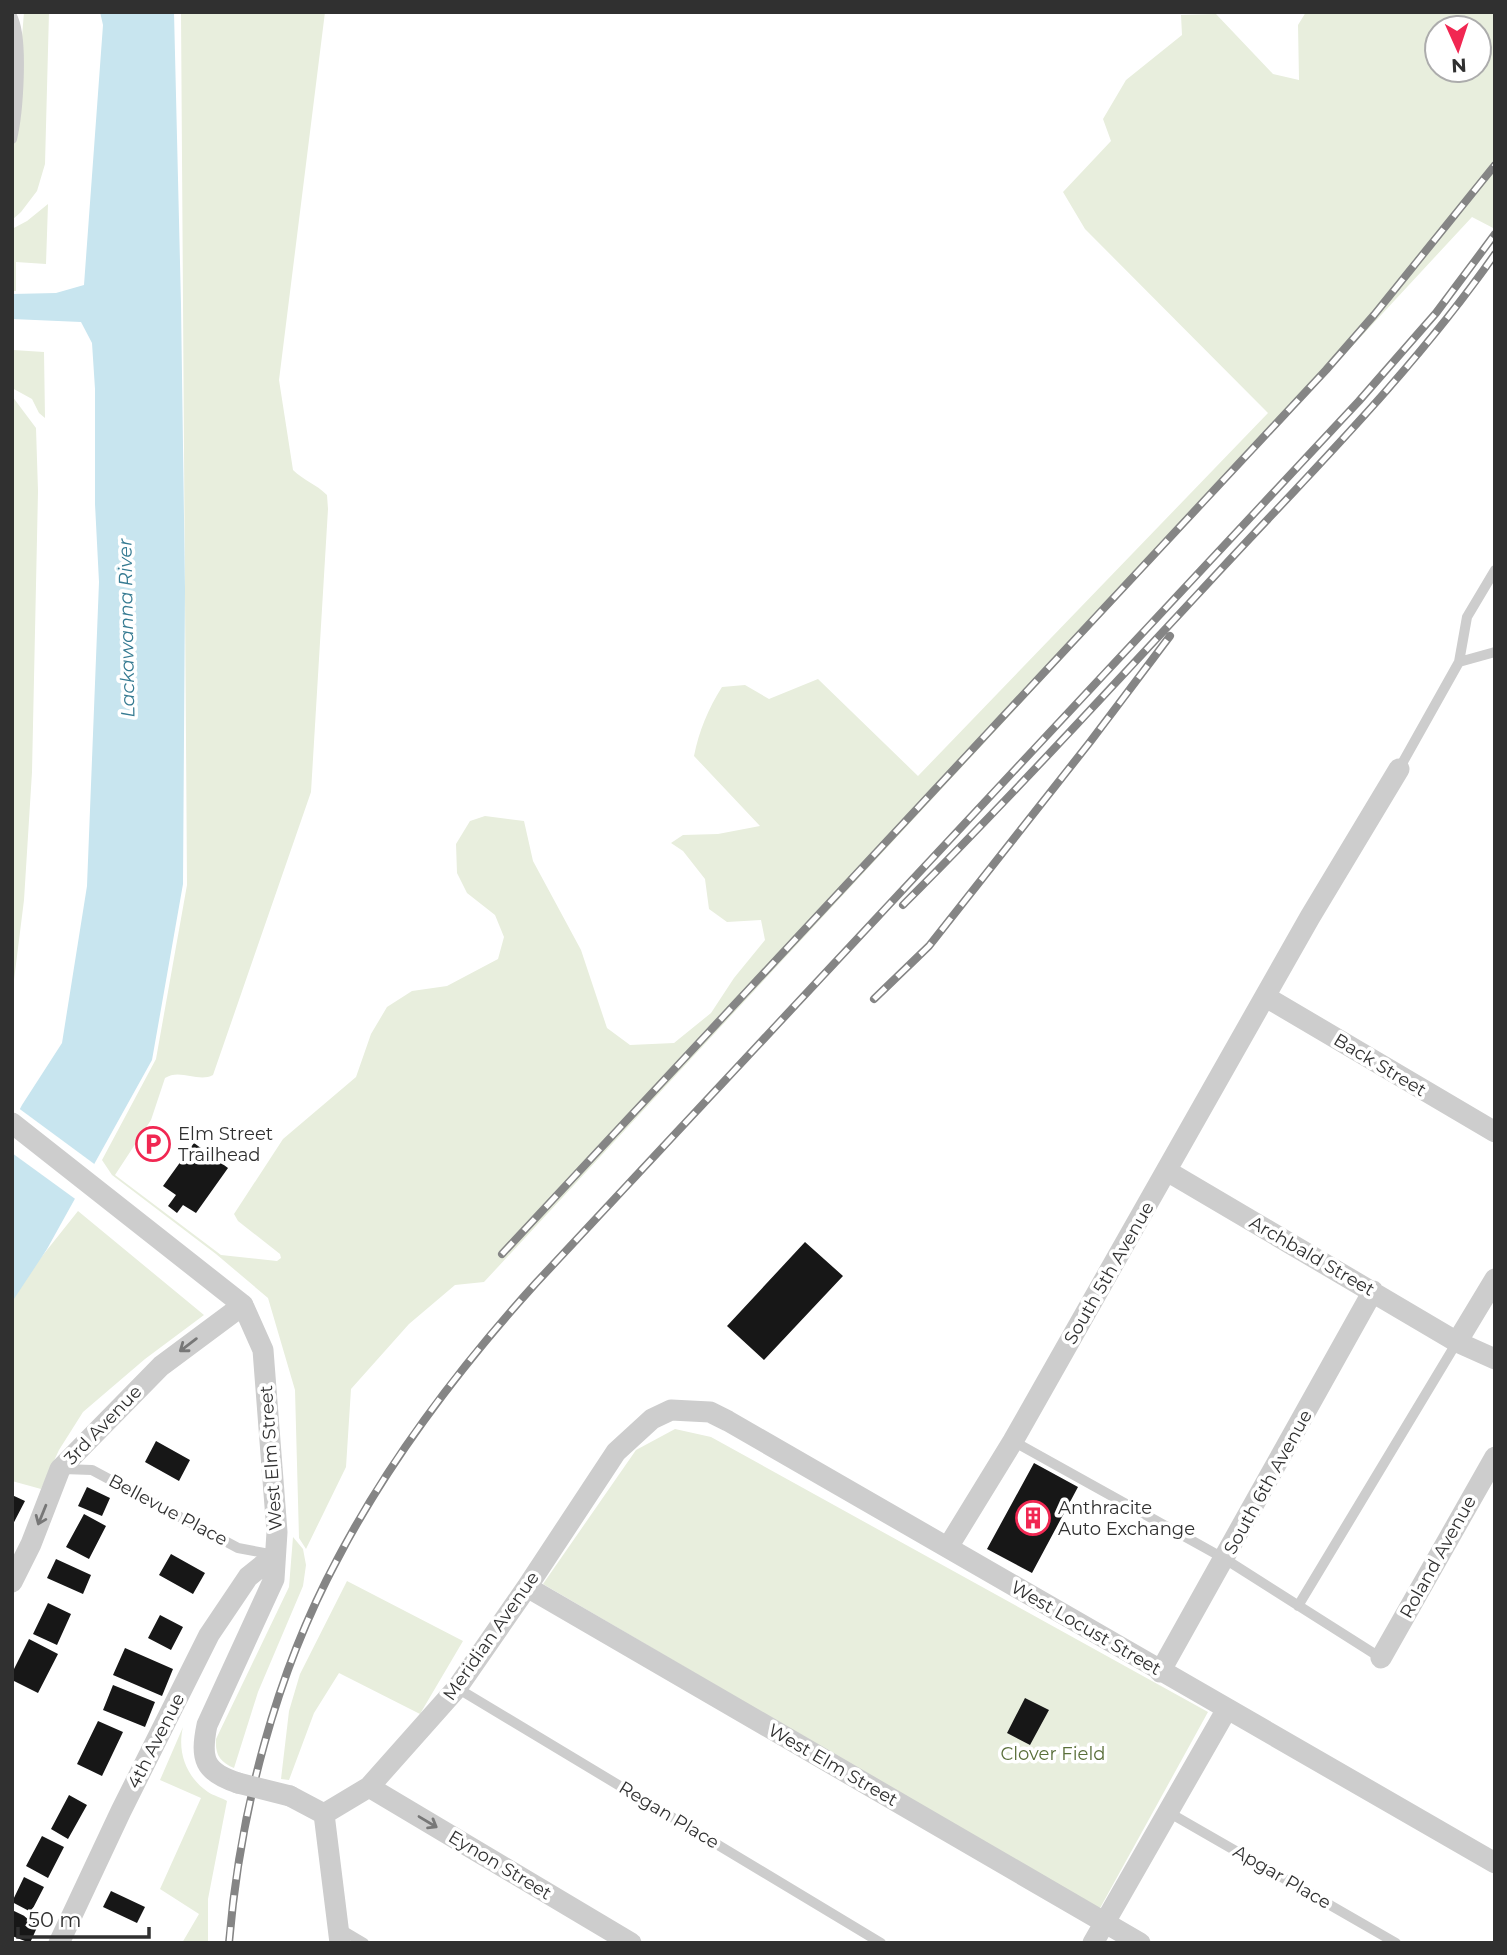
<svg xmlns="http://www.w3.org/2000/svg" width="1507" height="1955" viewBox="0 0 1507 1955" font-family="Montserrat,sans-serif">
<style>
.green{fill:#e8eedd;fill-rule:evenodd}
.water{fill:#c8e5ef}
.pier{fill:#fff}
.building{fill:#171717}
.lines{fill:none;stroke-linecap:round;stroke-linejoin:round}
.lane{stroke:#cdcdcd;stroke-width:10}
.street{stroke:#cdcdcd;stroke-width:21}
.rail-casing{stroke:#858585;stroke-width:8}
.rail{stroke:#fff;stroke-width:5;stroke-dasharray:16;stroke-linecap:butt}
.street-bridge{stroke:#cdcdcd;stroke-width:21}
.oneway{stroke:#777}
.labels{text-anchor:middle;stroke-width:7;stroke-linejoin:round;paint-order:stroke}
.street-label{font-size:18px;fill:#303030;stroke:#fff}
.poi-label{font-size:18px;fill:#303030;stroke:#fff;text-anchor:start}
.park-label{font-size:18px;fill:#5a6f3a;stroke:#fff}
.water-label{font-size:19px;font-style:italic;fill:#357a91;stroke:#fff}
</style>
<rect width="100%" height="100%" fill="#fff"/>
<path class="green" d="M 24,12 L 49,12 L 45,164 L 37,191 L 21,212 L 12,220 L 12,161 Z
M 181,12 L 325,12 L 279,380 L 293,470 C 303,480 316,484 327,495 L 328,509 L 311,792 L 213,1075 C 198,1083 180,1068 165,1078 L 151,1120 L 115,1175 L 221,1255 L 277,1261 L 281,1258 L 280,1254 L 238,1221 L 234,1214 L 283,1139 L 356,1077 L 371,1034 L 387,1007 L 412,991 L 447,986 L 498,959 L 504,937 L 495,915 L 467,893 L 457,873 L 456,844 L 470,821 L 485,816 L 524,821 L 533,861 L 581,950 L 607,1028 L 630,1045 L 674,1043 L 711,1013 L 734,978 L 765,940 L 761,920 L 727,922 L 709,909 L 705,879 L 683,851 L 671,843 L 683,835 L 718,834 L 760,826 L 694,756 C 699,731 708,709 722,687 L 745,685 L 769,699 L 818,679 L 918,776 L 1268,413 L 1085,229 L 1063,192 L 1111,141 L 1103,119 L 1126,80 L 1182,35 L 1181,15 L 1216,14 L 1273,74 L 1299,80 L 1298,25 L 1306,12 L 1495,12 L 1495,229 L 1472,217 L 484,1282 L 455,1285 L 409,1324 L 351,1389 L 346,1467 L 306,1549 L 299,1538 L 295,1390 L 268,1298 L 216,1254 L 112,1175 L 102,1160 L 156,1059 L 187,885 ZM 1479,28 L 1479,70 L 1437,70 L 1437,28 Z
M 48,204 L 46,264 L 16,262 L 16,291 L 12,291 L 12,229 L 27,221 Z
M 12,330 L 13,350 L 44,352 L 45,418 L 39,413 L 32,399 L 12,388 Z
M 12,396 L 36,428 L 38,491 L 32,772 L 24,900 L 12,996 Z
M 78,1211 L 204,1315 L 145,1359 L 83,1412 L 59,1450 L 41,1489 L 12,1481 L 12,1294 Z
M 675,1429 L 711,1437 L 1208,1712 L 1099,1910 L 543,1584 L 636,1450 Z
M 293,1537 L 303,1549 L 306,1565 L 303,1586 L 258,1692 L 234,1768 C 220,1762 215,1755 216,1739 L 289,1587 Z
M 347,1581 L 463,1641 L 420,1714 L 339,1673 L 314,1713 L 289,1780 L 281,1779 L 289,1711 L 300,1674 Z
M 183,1727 C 177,1752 186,1777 208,1792 C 214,1796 223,1798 227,1801 L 208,1899 L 208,1943 L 182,1943 L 199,1914 L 160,1889 L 201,1798 L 160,1780 Z"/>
<path class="water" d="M 100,12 L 174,12 L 181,304 L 185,589 L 183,884 L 152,1060 L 47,1249 L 12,1302 L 12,1124 L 22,1105 L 62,1043 L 87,886 L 99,582 L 95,504 L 95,389 L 92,343 L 81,322 L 12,319 L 12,294 L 56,293 L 84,285 L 103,25 Z"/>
<path class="pier" d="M 17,1107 L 97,1166 L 78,1201 L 12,1153 L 12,1116 Z"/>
<path class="building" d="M 194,1143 L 228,1168 L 196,1213 L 183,1205 L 177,1213 L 168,1206 L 176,1195 L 163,1186 Z
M 805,1242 L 843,1276 L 764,1360 L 727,1326 Z
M 156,1441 L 190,1460 L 179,1481 L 145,1462 Z
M 1034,1463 L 1078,1487 L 1032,1573 L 987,1549 Z
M 87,1487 L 110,1498 L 102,1516 L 78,1506 Z
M 12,1495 L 25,1501 L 12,1526 Z
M 84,1514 L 106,1526 L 89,1559 L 66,1547 Z
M 171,1554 L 205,1573 L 193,1594 L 159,1575 Z
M 56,1559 L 91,1575 L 83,1594 L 47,1578 Z
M 48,1603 L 71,1614 L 57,1645 L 33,1634 Z
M 160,1615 L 183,1627 L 171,1650 L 148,1638 Z
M 29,1639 L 58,1654 L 38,1693 L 12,1680 L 12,1673 Z
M 125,1648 L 173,1669 L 162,1696 L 113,1675 Z
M 113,1685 L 155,1702 L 145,1727 L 103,1710 Z
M 1025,1698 L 1049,1710 L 1030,1745 L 1007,1733 Z
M 98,1721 L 123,1732 L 102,1776 L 77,1764 Z
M 69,1795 L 87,1805 L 68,1839 L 51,1829 Z
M 42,1836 L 64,1847 L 48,1878 L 26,1866 Z
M 24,1877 L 44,1887 L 31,1912 L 12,1902 Z
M 111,1891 L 145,1907 L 137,1923 L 103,1907 Z
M 12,1910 L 39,1923 L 30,1943 L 12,1936 Z"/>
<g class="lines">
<path class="lane" d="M 12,16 C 24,38 18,114 12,139
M 1459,662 L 1495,652
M 1399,769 L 1459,662 L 1467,617 L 1495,570
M 1013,1441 L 1225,1559 L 1381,1658
M 63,1469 L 92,1470 L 238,1548 L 275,1555
M 1298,1606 L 1457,1342
M 457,1688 L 881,1943
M 1168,1812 L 1396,1943
M 337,1927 L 364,1943"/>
<path class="street" d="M 1266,997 L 1495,1132
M 12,1123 L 243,1305 L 263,1350 L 277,1532 L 274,1579 L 207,1725 C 200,1759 204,1772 238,1783
M 1167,1171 L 1457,1342 L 1495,1359
M 1457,1342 L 1495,1279
M 948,1547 L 1013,1441 L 1310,917 L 1399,769
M 12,1582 L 31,1544 L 60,1469 L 161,1366 L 243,1305
M 527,1587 L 1140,1943
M 1381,1658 L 1495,1457
M 1160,1672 L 1373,1291
M 369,1787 L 631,1943
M 290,1796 L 324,1814
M 324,1814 L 369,1787 L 457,1688 L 527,1587 L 616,1452 L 652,1419 L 671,1410 L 710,1412 L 728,1421 L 1495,1863
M 324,1814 L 340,1943
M 59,1943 L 121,1811 L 209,1635 L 248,1577 L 275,1555
M 1093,1943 L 1227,1709"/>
<g class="rail-casing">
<path id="rail" d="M 903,905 C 1013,795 1118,680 1224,566 C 1317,466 1416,367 1495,254
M 874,999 L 929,946 L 1090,742 L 1170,636
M 502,1254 L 1326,370 L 1374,315 L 1495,165
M 229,1943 C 240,1811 275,1675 338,1558 C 391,1457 460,1367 536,1283 L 1359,401 L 1436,313 L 1495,234"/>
</g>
<use href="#rail" class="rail"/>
<path class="street-bridge" d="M 238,1783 L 290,1796"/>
</g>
<defs><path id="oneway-shaft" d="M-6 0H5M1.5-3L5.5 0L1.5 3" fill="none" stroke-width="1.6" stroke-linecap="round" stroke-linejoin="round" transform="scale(1.75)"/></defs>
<g class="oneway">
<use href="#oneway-shaft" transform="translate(188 1345) rotate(143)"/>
<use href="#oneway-shaft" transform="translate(42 1515) rotate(112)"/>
<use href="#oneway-shaft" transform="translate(428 1822) rotate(31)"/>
</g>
<defs>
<g id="parking-ring" transform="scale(1.75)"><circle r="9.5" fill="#fff" stroke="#f12752" stroke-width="1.5"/><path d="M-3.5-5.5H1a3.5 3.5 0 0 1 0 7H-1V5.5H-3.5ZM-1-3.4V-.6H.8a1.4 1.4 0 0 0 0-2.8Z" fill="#f12752"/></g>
<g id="building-ring" transform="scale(1.75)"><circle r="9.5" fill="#fff" stroke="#f12752" stroke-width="1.5"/><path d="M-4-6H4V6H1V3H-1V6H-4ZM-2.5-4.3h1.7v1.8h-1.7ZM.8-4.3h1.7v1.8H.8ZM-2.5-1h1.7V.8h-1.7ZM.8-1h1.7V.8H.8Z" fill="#f12752"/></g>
</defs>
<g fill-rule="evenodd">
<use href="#parking-ring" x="153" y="1144"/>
<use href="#building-ring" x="1033" y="1518"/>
</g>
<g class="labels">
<g class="street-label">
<text transform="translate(1380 1065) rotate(31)" y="6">Back Street</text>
<text transform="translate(1312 1256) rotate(30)" y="6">Archbald Street</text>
<text transform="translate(1109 1273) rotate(-60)" y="6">South 5th Avenue</text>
<text transform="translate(103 1425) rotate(-46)" y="6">3rd Avenue</text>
<text transform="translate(271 1458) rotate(-94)" y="6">West Elm Street</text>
<text transform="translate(1268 1482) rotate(-61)" y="6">South 6th Avenue</text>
<text transform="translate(168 1510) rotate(28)" y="6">Bellevue Place</text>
<text transform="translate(1438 1557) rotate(-61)" y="6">Roland Avenue</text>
<text transform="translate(1086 1628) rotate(30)" y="6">West Locust Street</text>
<text transform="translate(491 1636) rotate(-55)" y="6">Meridian Avenue</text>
<text transform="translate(156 1741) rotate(-63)" y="6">4th Avenue</text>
<text transform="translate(833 1765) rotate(30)" y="6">West Elm Street</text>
<text transform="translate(669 1815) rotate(31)" y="6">Regan Place</text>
<text transform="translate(500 1865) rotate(31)" y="6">Eynon Street</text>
<text transform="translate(1282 1877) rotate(30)" y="6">Apgar Place</text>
</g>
<g class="poi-label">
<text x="178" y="1140">Elm Street<tspan x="178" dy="21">Trailhead</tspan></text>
<text x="1058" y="1514">Anthracite<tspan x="1058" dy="21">Auto Exchange</tspan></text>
</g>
<g class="park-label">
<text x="1053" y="1760">Clover Field</text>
</g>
<g class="water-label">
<text transform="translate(126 628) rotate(-91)" y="7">Lackawanna River</text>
</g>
</g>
<rect width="1507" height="1955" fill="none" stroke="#303030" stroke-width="28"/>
<g transform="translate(1458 49) rotate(177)"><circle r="33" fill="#ffffff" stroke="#acacac" stroke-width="2"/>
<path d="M0-5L12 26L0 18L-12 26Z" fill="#f12752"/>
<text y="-10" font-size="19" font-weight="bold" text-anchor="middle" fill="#303030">N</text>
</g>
<path d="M18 1927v10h131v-10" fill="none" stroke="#303030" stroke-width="3.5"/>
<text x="28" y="1927" font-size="21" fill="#303030" stroke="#ffffff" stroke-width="5" paint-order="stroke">50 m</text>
</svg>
